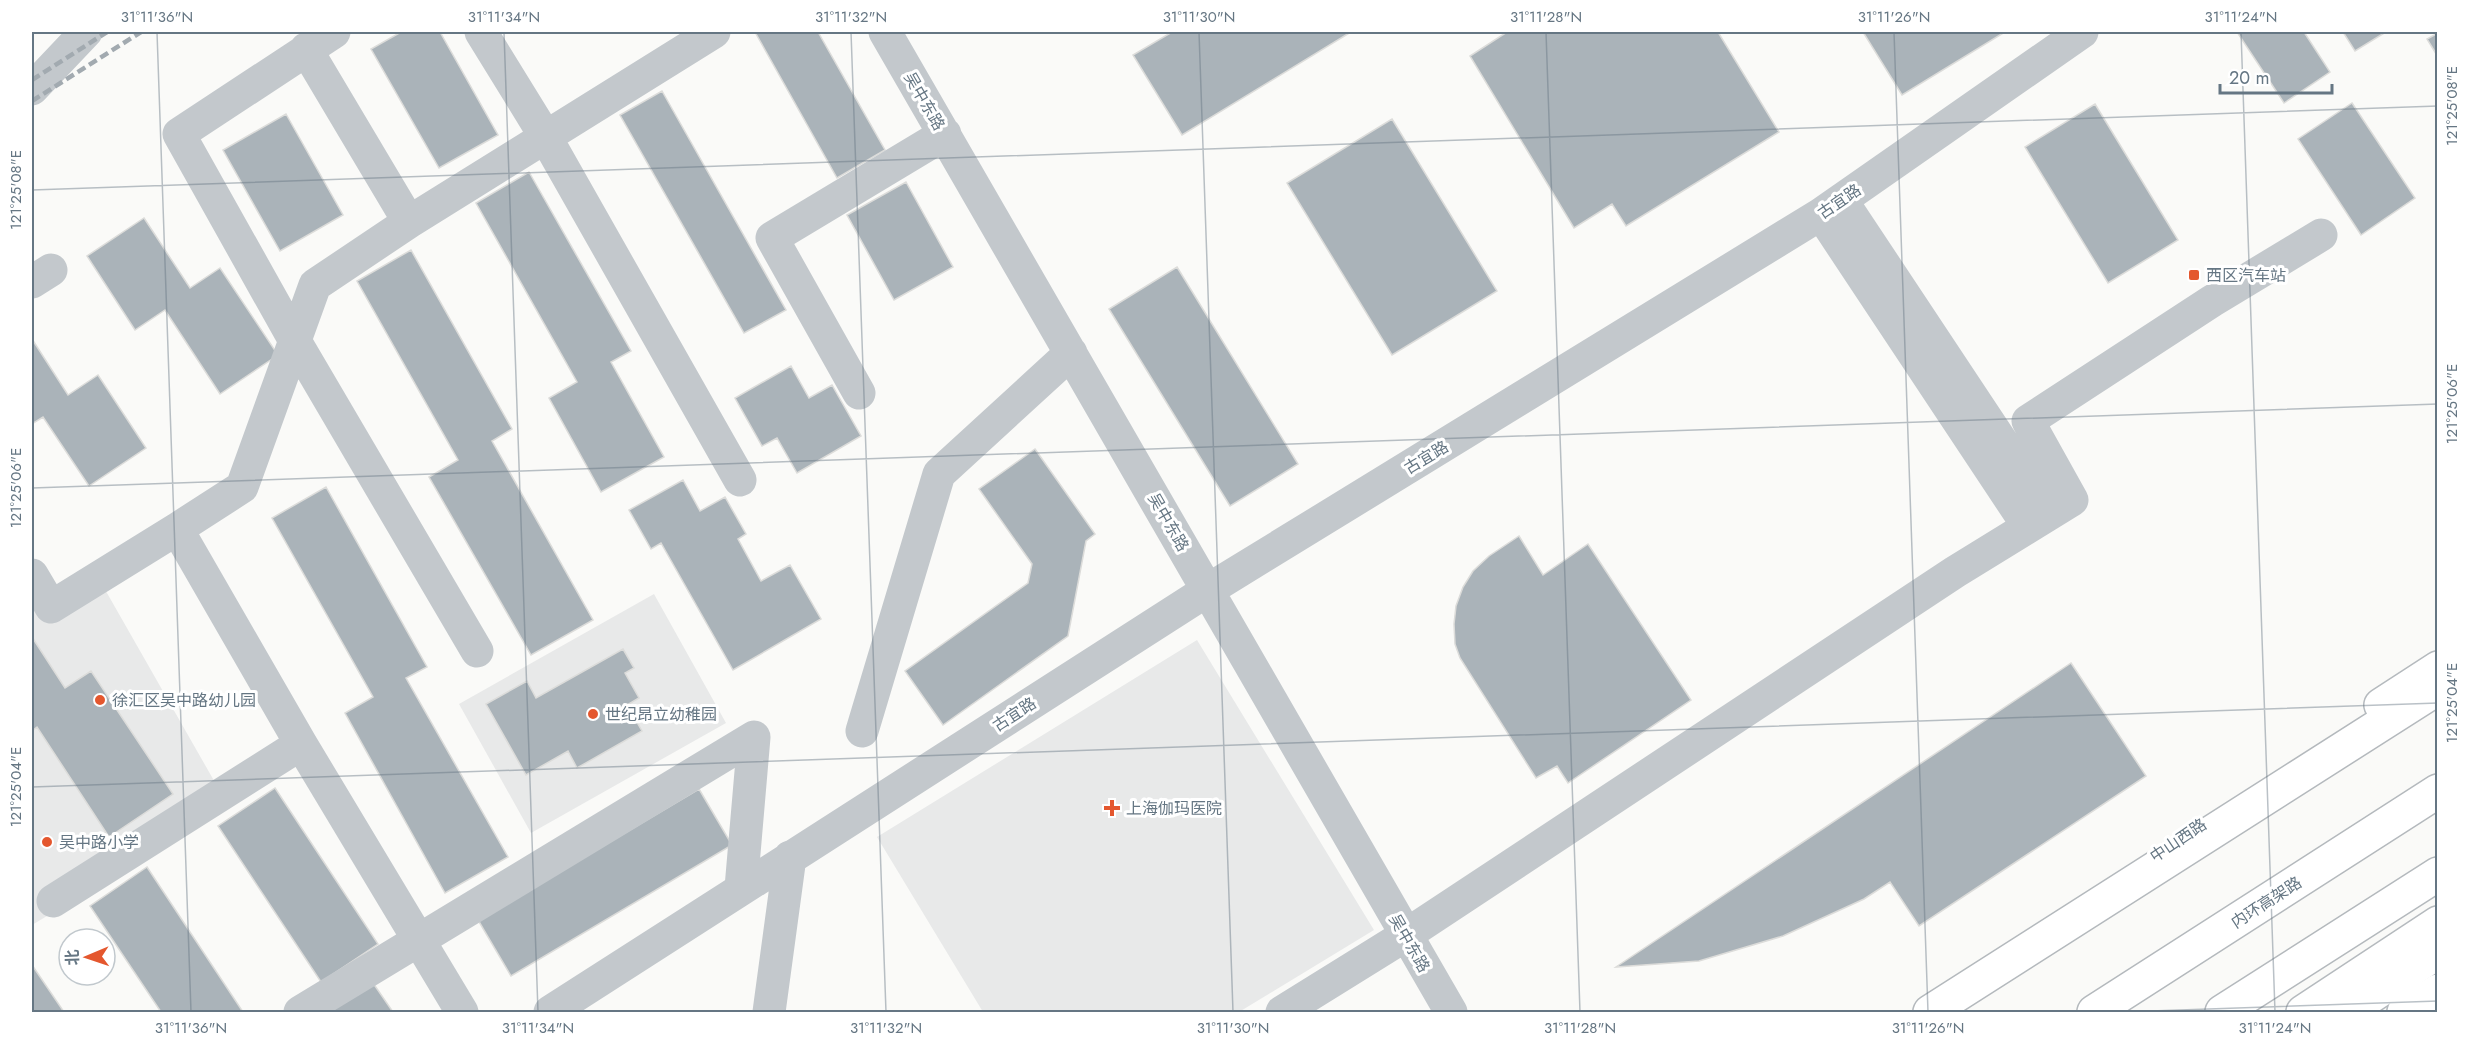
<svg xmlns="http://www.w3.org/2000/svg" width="2469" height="1044" viewBox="0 0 2469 1044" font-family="Jost,'Noto Sans SC',sans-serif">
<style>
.built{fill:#e8e9e9}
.building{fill:#aab3b9;stroke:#dcdcda;stroke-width:1.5}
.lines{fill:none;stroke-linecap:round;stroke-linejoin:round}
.major-casing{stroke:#b5babe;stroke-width:36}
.highway-casing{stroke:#b4b9bd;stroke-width:36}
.minor{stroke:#c3c8cc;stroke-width:33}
.major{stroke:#fff;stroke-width:33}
.highway{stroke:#fff;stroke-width:33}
.rail{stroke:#a2aab0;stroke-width:4.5;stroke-dasharray:9 4.5;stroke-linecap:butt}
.ticks{fill:none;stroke:#657683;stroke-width:1.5;stroke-opacity:0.45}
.poi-dot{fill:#e4572e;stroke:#fff;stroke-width:2}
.labels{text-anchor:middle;stroke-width:6;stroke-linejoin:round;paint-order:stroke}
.street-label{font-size:16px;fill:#657683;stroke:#fff}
.poi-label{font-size:16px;fill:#657683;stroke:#fff;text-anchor:start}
.neatline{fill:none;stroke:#657683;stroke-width:2}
.ticks-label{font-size:15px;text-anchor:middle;fill:#657683}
</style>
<rect width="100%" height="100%" fill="#fafaf8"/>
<path class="built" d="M 32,575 L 51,606 L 103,586 L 229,807 L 32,925 Z
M 654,594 L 726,723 L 531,833 L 459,704 Z
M 1197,640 L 1374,930 L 1239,1012 L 983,1012 L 877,837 Z"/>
<path class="building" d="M 401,32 L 440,32 L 498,135 L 439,168 L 371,49 Z
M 755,32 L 818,32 L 885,150 L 837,178 Z
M 1172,32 L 1351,32 L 1182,135 L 1133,55 Z
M 1507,32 L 1718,32 L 1779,132 L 1626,226 L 1612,204 L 1574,228 L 1470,56 Z
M 1863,32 L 2005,32 L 1902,95 Z
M 2237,32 L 2304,32 L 2330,72 L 2284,103 Z
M 2343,32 L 2386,32 L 2355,51 Z
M 2438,33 L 2438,57 L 2427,39 Z
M 662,91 L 786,310 L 744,333 L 620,115 Z
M 2352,103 L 2415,198 L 2361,235 L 2298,139 Z
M 2095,104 L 2178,240 L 2108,283 L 2025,147 Z
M 286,114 L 343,215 L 280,251 L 223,150 Z
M 1392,119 L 1497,291 L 1392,355 L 1287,183 Z
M 529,172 L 631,351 L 611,362 L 664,457 L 601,492 L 549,398 L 577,382 L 476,203 Z
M 906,182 L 953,267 L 894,300 L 847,215 Z
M 144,218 L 190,288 L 220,268 L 278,355 L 220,394 L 165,310 L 135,330 L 87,256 Z
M 411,250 L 512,429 L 492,441 L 593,620 L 531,655 L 429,477 L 458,460 L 357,281 Z
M 1177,267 L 1298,464 L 1230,506 L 1109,309 Z
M 32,339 L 68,395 L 98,375 L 146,448 L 89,486 L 43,417 L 32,424 Z
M 791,366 L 809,398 L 832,385 L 861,436 L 797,473 L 777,438 L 762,446 L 735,398 Z
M 1035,449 L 1095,534 L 1086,541 L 1068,636 L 943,725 L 905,671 L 1028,583 L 1032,564 L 979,489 Z
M 683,480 L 700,511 L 725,497 L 746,534 L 738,539 L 761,581 L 790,565 L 821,619 L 733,670 L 661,543 L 651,549 L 629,510 Z
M 326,487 L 427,667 L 406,678 L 508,857 L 445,893 L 345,713 L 373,697 L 272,518 Z
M 1519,536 L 1543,575 L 1588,544 L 1691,700 L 1568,783 L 1557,766 L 1536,778 L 1460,658 L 1455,644 L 1454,624 L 1456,606 L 1463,587 L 1473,571 L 1489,556 Z
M 32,637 L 65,688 L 91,671 L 173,794 L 109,837 L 37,727 L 32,731 Z
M 623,649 L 634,668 L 625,673 L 639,698 L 627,705 L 642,731 L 577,768 L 568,751 L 526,775 L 486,704 L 527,681 L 536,698 Z
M 2071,663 L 2146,776 L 1919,926 L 1890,882 L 1864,899 L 1783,936 L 1699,961 L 1616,967 Z
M 275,788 L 378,944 L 321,982 L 218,826 Z
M 699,789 L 732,845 L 511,976 L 478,920 Z
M 147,867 L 243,1012 L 161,1012 L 90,906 Z
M 32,965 L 64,1012 L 32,1012 Z
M 373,983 L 393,1012 L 330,1012 Z"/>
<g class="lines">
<g class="major-casing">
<path id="major" d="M 2381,705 L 2438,668
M 2303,1012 L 2438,923
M 2404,1012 L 2438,991"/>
</g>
<g class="highway-casing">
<path id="highway" d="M 1930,1012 L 2438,688
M 2094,1012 L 2438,791
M 2222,1012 L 2438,874
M 2347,1012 L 2438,952"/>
</g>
<path class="minor" d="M 334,32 L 179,134 L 295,341 L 477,651
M 481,32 L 545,136 L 740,480
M 885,32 L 1451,1012
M 306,49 L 409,222
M 32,89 L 86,32
M 1842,201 L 2049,513
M 1821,214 L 2028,526
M 32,282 L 51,270
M 859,393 L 772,238 L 945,134
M 177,529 L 242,487 L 315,285 L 409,222 L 714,32
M 32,575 L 51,607 L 177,529 L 301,744 L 462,1012
M 862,731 L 939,474 L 1071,353
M 53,901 L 301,744
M 300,1012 L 754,737 L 741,888
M 550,1012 L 1208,590 L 1821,214 L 2082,32
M 769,1012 L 790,857
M 1282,1012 L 1406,935 L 1955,572 L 2072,500 L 2028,421 L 2212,301 L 2321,235"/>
<use href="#major" class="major"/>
<use href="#highway" class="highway"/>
<path class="rail" d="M 32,80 L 107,32
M 32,101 L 141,32"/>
</g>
<path class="ticks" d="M 157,32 L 191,1012M 504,32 L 538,1012M 851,32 L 886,1012M 1199,32 L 1233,1012M 1546,32 L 1580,1012M 1894,32 L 1928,1012M 2241,32 L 2275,1012M 32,190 L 2438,106M 32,488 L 2438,404M 32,787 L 2438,703M 2122,1012 L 2438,1001"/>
<g class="poi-dot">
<rect x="2188" y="269" width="12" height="12" rx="3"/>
<circle cx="100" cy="700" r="6"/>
<circle cx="593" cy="714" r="6"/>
<path d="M1109 799h6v6h6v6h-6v6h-6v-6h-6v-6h6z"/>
<circle cx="47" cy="842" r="6"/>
</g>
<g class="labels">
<g class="street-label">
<text transform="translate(925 101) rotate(60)" y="6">吴中东路</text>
<text transform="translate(1839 201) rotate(-34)" y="6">古宜路</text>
<text transform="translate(1426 457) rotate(-31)" y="6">古宜路</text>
<text transform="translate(1169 522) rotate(60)" y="6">吴中东路</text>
<text transform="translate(1014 714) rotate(-33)" y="6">古宜路</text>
<text transform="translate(2178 840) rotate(-34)" y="6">中山西路</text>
<text transform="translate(2266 902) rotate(-33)" y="6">内环高架路</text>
<text transform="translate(1410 943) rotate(60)" y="6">吴中东路</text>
</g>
<g class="poi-label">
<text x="2206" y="281">西区汽车站</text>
<text x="112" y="706">徐汇区吴中路幼儿园</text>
<text x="605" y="720">世纪昂立幼稚园</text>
<text x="1126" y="814">上海伽玛医院</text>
<text x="59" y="848">吴中路小学</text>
</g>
</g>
<rect width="2469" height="1044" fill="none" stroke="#ffffff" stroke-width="66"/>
<g transform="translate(87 957) rotate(268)"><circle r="28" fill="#ffffff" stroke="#c1c8cd" stroke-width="1.5"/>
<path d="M0-4.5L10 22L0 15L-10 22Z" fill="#e4572e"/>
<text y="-9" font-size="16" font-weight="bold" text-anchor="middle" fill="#657683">北</text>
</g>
<path d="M2220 84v9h112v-9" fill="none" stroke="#657683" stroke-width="3"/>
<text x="2229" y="84" font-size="18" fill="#657683" stroke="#ffffff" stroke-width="4.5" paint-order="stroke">20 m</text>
<rect x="33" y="33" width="2403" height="978" class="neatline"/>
<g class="ticks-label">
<text x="157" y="22">31°11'36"N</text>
<text x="504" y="22">31°11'34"N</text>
<text x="851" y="22">31°11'32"N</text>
<text x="1199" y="22">31°11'30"N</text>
<text x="1546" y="22">31°11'28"N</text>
<text x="1894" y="22">31°11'26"N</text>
<text x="2241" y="22">31°11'24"N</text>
<text transform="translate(2452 106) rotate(-90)" y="5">121°25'08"E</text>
<text transform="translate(16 190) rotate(-90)" y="5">121°25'08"E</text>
<text transform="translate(2452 404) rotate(-90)" y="5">121°25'06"E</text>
<text transform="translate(16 488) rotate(-90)" y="5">121°25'06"E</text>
<text transform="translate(2452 703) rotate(-90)" y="5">121°25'04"E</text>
<text transform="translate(16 787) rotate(-90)" y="5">121°25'04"E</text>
<text x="191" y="1033">31°11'36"N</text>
<text x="538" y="1033">31°11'34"N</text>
<text x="886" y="1033">31°11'32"N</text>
<text x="1233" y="1033">31°11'30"N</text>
<text x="1580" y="1033">31°11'28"N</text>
<text x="1928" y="1033">31°11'26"N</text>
<text x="2275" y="1033">31°11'24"N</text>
</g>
</svg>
